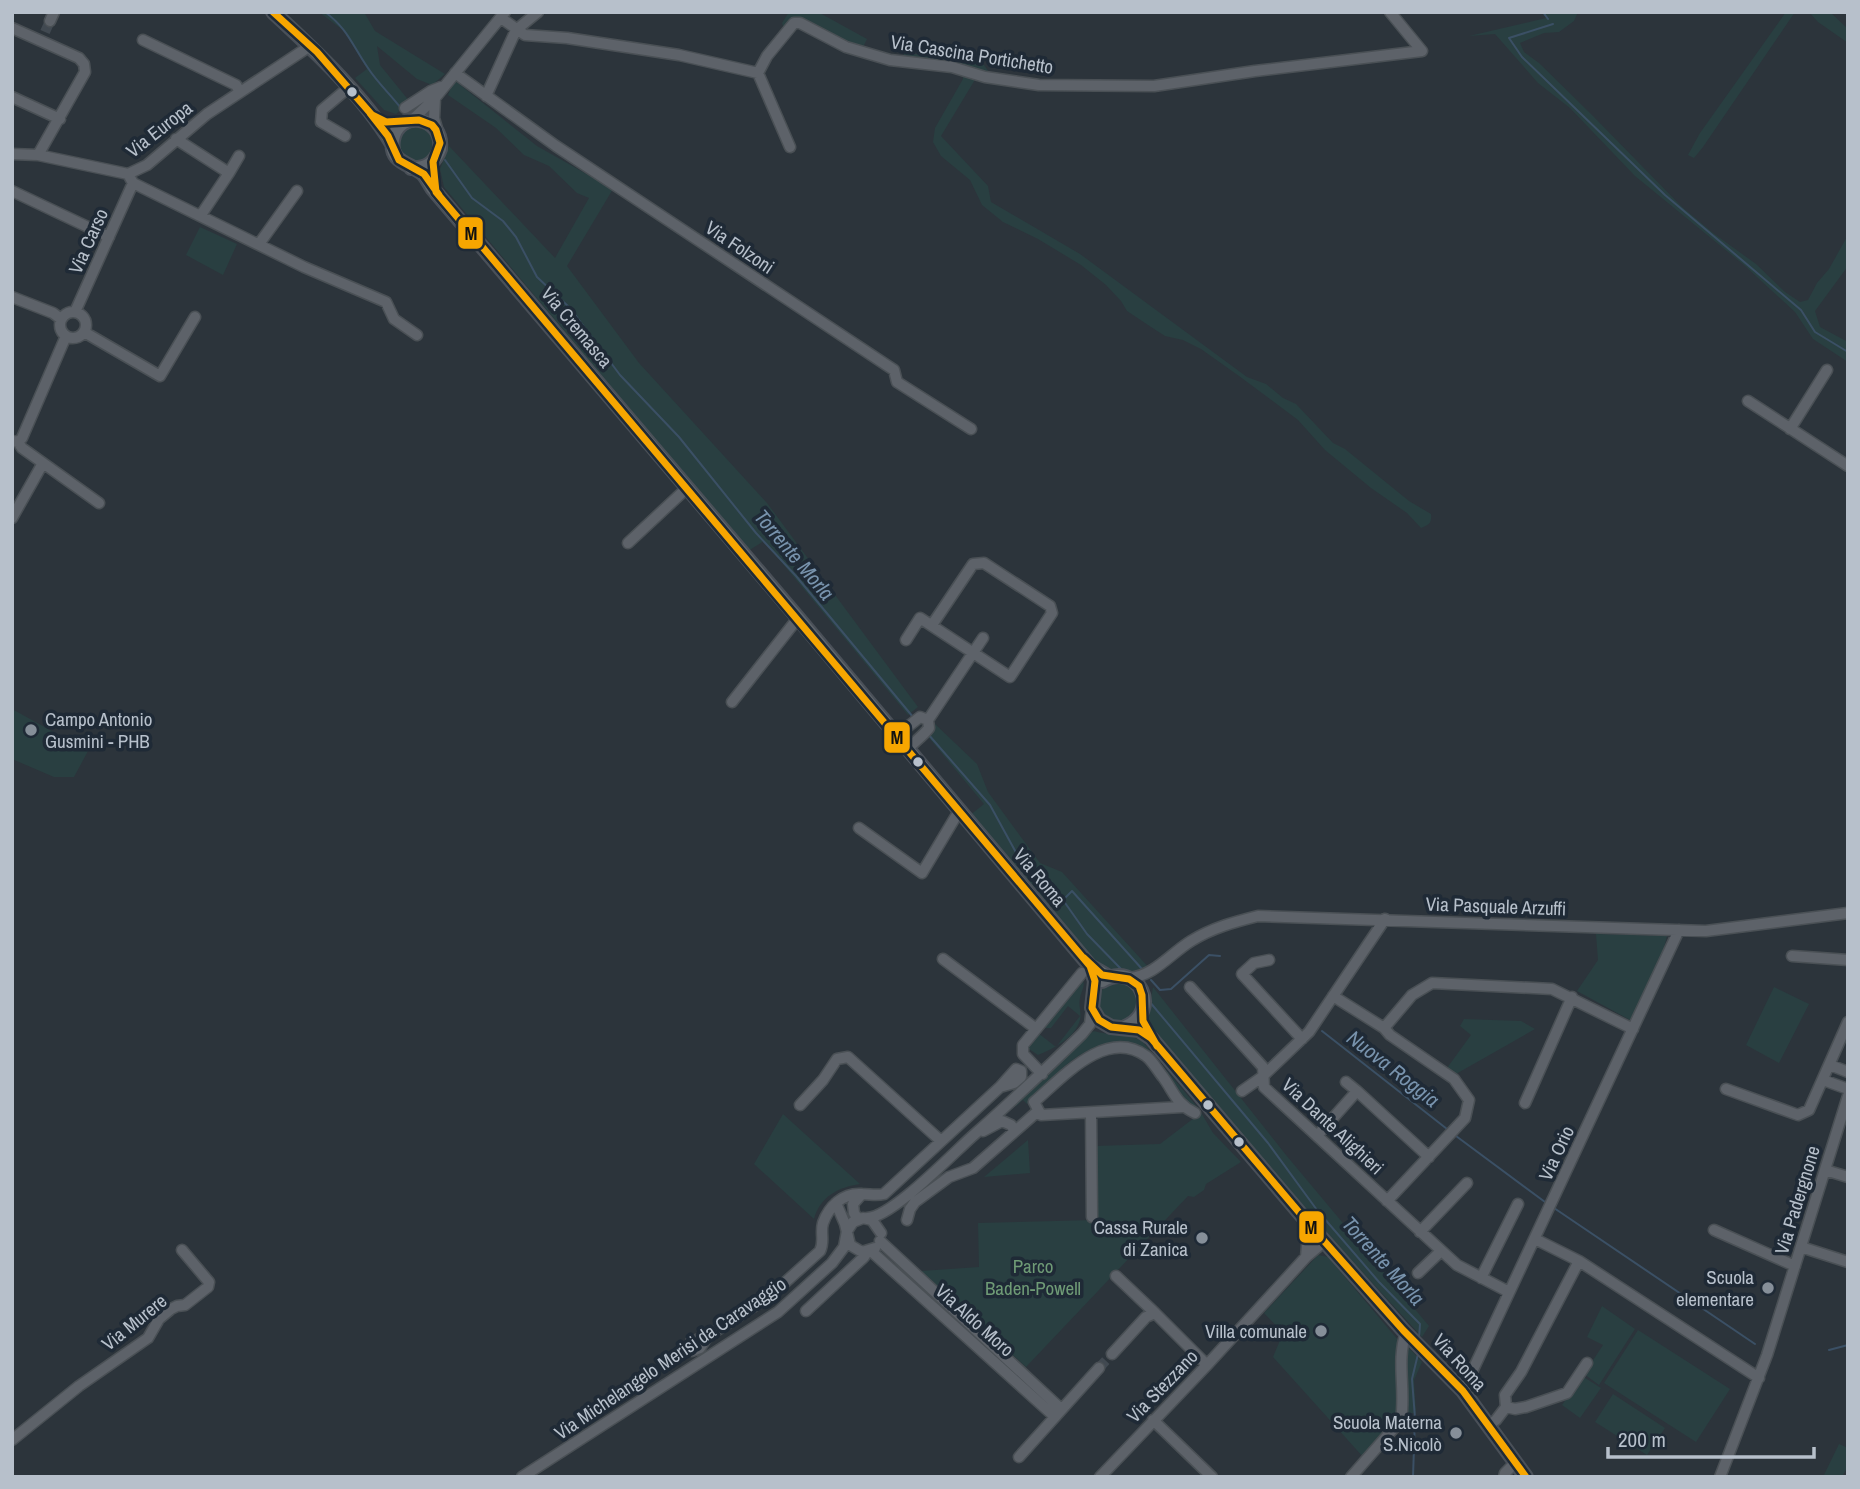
<svg xmlns="http://www.w3.org/2000/svg" width="1860" height="1489" viewBox="0 0 1860 1489" font-family="'Archivo Narrow',sans-serif">
<style>
.green{fill:#293f41}
.lines{fill:none;stroke-linecap:round;stroke-linejoin:round}
.stream{stroke:#3b5065;stroke-width:2}
.minor-tunnel{stroke:#414951;stroke-width:10;stroke-dasharray:10 5;stroke-linecap:butt}
.minor-casing{stroke:#4a5055;stroke-width:13}
.major-casing{stroke:#4a5058;stroke-width:16}
.minor{stroke:#5d6269;stroke-width:10}
.major{stroke:#5f656b;stroke-width:12}
.bus-1-casing{stroke:#1f2a36;stroke-width:12}
.bus-1{stroke:#f7a600;stroke-width:7}
.bus-dot{fill:#b7c0cb;stroke:#1f2a36;stroke-width:2.5}
.poi-dot{fill:#868f99;stroke:#1f2a36;stroke-width:2.5}
.labels{text-anchor:middle;stroke-width:7;stroke-linejoin:round;paint-order:stroke}
.street-label{font-size:19px;fill:#b7c0cb;stroke:#1f2a36}
.poi-label{font-size:19px;fill:#b7c0cb;stroke:#1f2a36;text-anchor:end}
.park-label{font-size:19px;fill:#6f9b76;stroke:#1f2a36}
.water-label{font-size:21px;font-style:italic;fill:#7893ad;stroke:#1f2a36}
.line-badge{stroke:#1f2a36;stroke-width:2.5}
.pale-badge-label{font-size:19px;text-anchor:middle;font-weight:bold;fill:#111}
</style>
<rect width="100%" height="100%" fill="#2c343b"/>
<path class="green" d="M 319,12 L 364,12 L 375,31 L 445,74 L 432,85 L 417,79 L 377,46 L 380,65 L 410,102 L 396,114 L 384,110 L 355,78 L 367,69 L 344,31 Z
M 789,12 L 818,12 L 867,39 L 863,47 L 845,44 L 813,23 L 797,20 L 784,29 L 782,23 Z
M 1541,12 L 1578,12 L 1574,21 L 1559,32 L 1544,33 L 1520,43 L 1524,52 L 1539,63 L 1593,116 L 1681,206 L 1713,233 L 1756,264 L 1785,292 L 1800,302 L 1808,300 L 1817,283 L 1829,269 L 1848,235 L 1848,266 L 1815,311 L 1820,327 L 1848,342 L 1848,362 L 1813,339 L 1795,312 L 1744,265 L 1635,176 L 1570,108 L 1538,83 L 1495,34 L 1469,36 L 1546,18 Z
M 1786,12 L 1795,12 L 1703,147 L 1694,158 L 1688,155 L 1700,133 Z
M 1809,12 L 1830,12 L 1848,29 L 1848,43 L 1818,22 Z
M 904,53 C 932,56 958,58 984,65 L 989,72 L 976,78 L 941,136 L 988,186 L 991,202 L 1080,254 L 1247,377 L 1266,384 L 1283,398 L 1296,404 L 1333,443 L 1345,449 L 1409,501 L 1431,514 C 1432,523 1429,525 1421,528 L 1407,513 L 1371,488 L 1325,450 L 1298,420 L 1239,376 L 1201,349 L 1183,340 L 1165,336 L 1151,327 L 1127,311 L 1121,301 L 1106,285 L 1081,265 L 1038,239 L 1003,222 L 982,205 L 970,180 L 941,156 L 933,142 L 935,128 L 963,79 L 963,66 L 903,58 Z
M 454,80 L 537,146 L 613,189 L 567,266 L 639,363 L 767,503 L 918,707 L 908,715 L 764,541 L 748,551 L 444,187 L 440,169 L 449,146 L 555,258 L 589,198 L 577,193 L 549,166 L 524,155 L 496,128 L 448,95 Z
M399 144a18 18 0 1 1 36 0a18 18 0 1 1-36 0Z
M 200,227 L 237,244 L 223,275 L 186,255 Z
M 12,709 L 88,751 L 74,777 L 54,777 L 12,759 Z
M 935,724 L 977,764 L 988,792 L 1040,863 L 1062,872 L 1150,969 L 1141,976 L 1115,973 L 1100,968 L 969,816 L 984,804 L 925,733 Z
M 1596,934 L 1667,936 L 1663,952 L 1630,1020 L 1577,991 L 1598,960 Z
M 1082,977 C 1086,986 1082,989 1080,998 C 1078,1006 1082,1013 1080,1020 C 1075,1038 1053,1049 1038,1055 L 1029,1049 L 1029,1042 L 1038,1033 L 1056,1047 L 1080,1016 L 1068,1006 L 1051,1028 L 1045,1028 L 1043,1026 Z
M1098 1002a20 20 0 1 1 40 0a20 20 0 1 1-40 0Z
M 1153,987 L 1286,1155 L 1429,1326 L 1422,1337 L 1344,1252 L 1153,1033 L 1148,1018 Z
M 1774,987 L 1809,1004 L 1779,1063 L 1746,1045 Z
M 1464,1019 L 1521,1021 L 1535,1029 L 1456,1074 L 1447,1068 L 1471,1035 L 1460,1026 Z
M 1094,1031 C 1109,1036 1128,1033 1142,1041 L 1199,1109 L 1213,1133 L 1241,1162 L 1206,1184 L 1204,1190 L 1194,1197 L 1188,1196 L 1026,1367 L 921,1271 L 979,1267 L 978,1223 L 1095,1220 L 1094,1146 L 1160,1144 L 1198,1115 L 1188,1103 L 1186,1103 L 1129,1044 C 1083,1038 1056,1075 1027,1104 L 1023,1100 L 1015,1107 L 1020,1097 L 1084,1037 Z
M 783,1114 L 860,1184 C 838,1187 820,1197 814,1219 L 754,1164 Z
M 1028,1140 L 1030,1173 L 984,1177 Z
M 1318,1255 L 1328,1257 L 1398,1340 L 1398,1418 L 1364,1458 L 1273,1357 L 1283,1333 L 1264,1313 Z
M 1602,1306 L 1635,1329 L 1599,1385 L 1584,1374 L 1603,1345 L 1587,1337 Z
M 1638,1330 L 1730,1389 L 1696,1442 L 1604,1383 Z
M 1409,1348 L 1422,1362 L 1414,1380 L 1416,1413 L 1408,1413 L 1405,1362 Z
M 1582,1376 L 1601,1388 L 1580,1418 L 1562,1405 Z
M 1613,1394 L 1665,1428 L 1647,1455 L 1595,1422 Z
M 1839,1444 L 1848,1448 L 1848,1466 L 1842,1477 L 1823,1477 Z"/>
<g class="lines">
<path class="stream" d="M 325,12 C 348,29 352,45 368,68 C 377,82 390,94 400,107
M 1543,12 L 1548,19
M 1553,24 L 1509,38 L 1522,57 L 1665,195 L 1801,310 L 1815,332 L 1848,352
M 445,160 L 472,198 L 503,221 L 516,237 L 537,277 L 570,308 L 620,375 L 679,437 L 756,533 L 796,576 L 913,717
M 928,734 L 990,805 L 1019,858 L 1031,872 L 1063,900 L 1087,934 L 1122,970
M 1064,899 L 1072,891 L 1142,969
M 1151,980 L 1160,990 L 1171,989 L 1209,955 L 1220,956
M 1149,1001 L 1268,1143 L 1317,1210 L 1379,1282 L 1420,1324 L 1419,1338
M 1322,1031 L 1447,1129
M 1456,1136 L 1545,1202
M 1554,1208 L 1755,1344
M 1829,1350 L 1848,1345
M 1413,1477 L 1415,1418 L 1412,1379 L 1418,1354"/>
<path class="minor-tunnel" d="M 45,32 L 50,21
M 1099,1368 L 1112,1354"/>
<g class="minor-casing">
<path id="minor" d="M 501,18 L 525,35 L 567,38 L 679,55 L 758,73 L 767,56 L 794,23 L 800,23 L 846,47 L 890,60 L 952,67 L 985,77 L 1039,85 L 1154,86 L 1255,71 L 1422,51 L 1390,12
M 50,21 L 54,12
M 12,28 L 79,58 L 84,64 L 85,72 L 38,155
M 143,40 L 236,85 L 240,92
M 455,73 L 556,146 L 894,370 L 897,382 L 971,429
M 758,73 L 790,147
M 486,96 L 516,30 L 538,12
M 12,97 L 60,119
M 435,98 L 434,118 L 438,132
M 405,108 L 431,91 L 441,87
M 412,120 L 435,98 L 505,12
M 345,136 L 321,122 L 322,110 L 348,88
M 176,139 L 229,173 L 201,215
M 12,154 L 38,155 L 128,174 L 147,165 L 207,114 L 310,46
M 229,173 L 239,156
M 128,174 L 133,183 L 304,267 L 386,302 L 394,319 L 417,335
M 12,191 L 109,237
M 259,244 L 297,191
M 12,297 L 53,313 L 61,319
M 75,312 L 133,183
M60 325a13 13 0 1 1 26 0a13 13 0 1 1-26 0Z
M 84,332 L 160,376 L 195,317
M 1748,401 L 1848,466
M 1790,429 L 1827,370
M 13,441 L 18,442 L 22,448 L 99,503
M 18,442 L 22,438 L 66,336
M 12,518 L 43,463
M 628,543 L 687,488
M 906,640 L 920,618 L 1010,677 L 1052,613 L 1050,606 L 984,563 L 973,564 L 932,625
M 732,702 L 798,618
M 928,720 L 983,638
M 896,736 L 920,717 L 928,720 L 929,728 C 923,736 914,742 907,750
M 859,828 L 922,873 L 959,811
M 1792,956 L 1848,960
M 943,959 L 1035,1028
M 1269,960 L 1254,963 L 1242,974 L 1302,1039
M 1130,978 C 1155,975 1170,954 1191,941 C 1212,928 1234,922 1258,916 L 1706,931 L 1848,913
M 1190,987 L 1263,1067 L 1264,1087 L 1457,1265 L 1509,1292
M 1333,996 L 1384,1028 L 1390,1035 L 1454,1079 L 1469,1100 L 1465,1118 L 1387,1201
M 1384,1028 L 1412,995 L 1432,983 L 1552,989 L 1633,1029
M 1830,1065 L 1848,1072
M 1042,1074 L 1023,1054 L 1023,1045 L 1082,973
M 1823,1080 L 1848,1089
M 1346,1082 L 1357,1091
M 1726,1089 L 1798,1115 L 1809,1110 L 1848,1022
M 1242,1091 L 1262,1077 L 1309,1032 L 1385,919
M 1525,1103 L 1572,997
M 800,1105 L 823,1080 L 837,1059 L 848,1057 L 941,1141
M 1182,1107 L 1041,1115 L 1034,1102 C 1062,1078 1106,1027 1146,1056 C 1152,1060 1158,1071 1163,1077 C 1174,1092 1177,1105 1195,1113
M 1091,1113 L 1092,1217
M 983,1131 L 1002,1121 L 1011,1125 L 1015,1131
M 1317,1136 L 1357,1091 L 1429,1157
M 1825,1170 L 1848,1177
M 836,1203 L 845,1224 L 850,1245 L 862,1252 L 875,1248
M 867,1218 C 893,1217 954,1152 976,1133 C 1012,1101 1047,1068 1082,1034 L 1090,1024 L 1092,1008
M 858,1219 L 854,1213 L 853,1204 L 862,1194
M 907,1220 L 910,1209 L 915,1202 L 949,1177 L 973,1168 L 1038,1111
M 1714,1230 L 1795,1266
M 1420,1232 L 1467,1183
M 1535,1239 L 1579,1261 L 1759,1378
M 880,1241 L 1061,1409
M 1801,1247 L 1848,1262
M 871,1251 L 1054,1416
M 1306,1257 L 1309,1224
M 1418,1273 L 1441,1251
M 1116,1276 L 1155,1313
M 1481,1278 L 1518,1204
M 806,1311 L 864,1257 L 867,1252
M 708,1336 L 700,1348 L 692,1351 L 690,1347 L 691,1342 L 708,1336 L 770,1296 L 820,1251 C 825,1241 820,1233 823,1223 C 829,1206 843,1193 861,1194 C 870,1194 876,1196 884,1194 L 1000,1087 L 1016,1069 L 1021,1071 L 1021,1077 L 1014,1083 L 1000,1087
M 1112,1354 L 1146,1317 L 1155,1313 L 1207,1365
M 1463,1391 L 1679,930
M 1506,1407 L 1515,1409 L 1526,1407 L 1567,1393 L 1587,1363
M 1153,1420 L 1212,1477
M 1489,1425 L 1496,1420 L 1506,1407 L 1505,1395 L 1521,1372 L 1579,1261
M 12,1440 L 79,1386 L 148,1338 L 159,1319 L 171,1309 L 177,1306 L 185,1305 L 208,1287 L 209,1282 L 182,1250
M 1019,1457 L 1099,1368
M 522,1477 L 778,1312 L 832,1263 L 844,1247 L 847,1231 L 853,1222 L 863,1218 L 872,1220 L 881,1233
M 1100,1477 L 1207,1365 L 1306,1257 L 1325,1241
M 1351,1477 L 1401,1420 C 1406,1390 1396,1361 1406,1332
M 1504,1477 L 1505,1473 L 1516,1462
M 1720,1477 L 1767,1355 L 1848,1096"/>
</g>
<g class="major-casing">
<path id="major" d="M 273,12 C 314,50 364,96 392,144
M 411,168 C 426,169 435,163 440,149 C 444,115 398,109 393,140 C 389,163 410,163 423,174 C 426,177 429,183 432,188 L 798,618 L 1090,966 L 1109,977
M 1090,966 L 1095,981 L 1092,1008 L 1099,1020 L 1111,1027 L 1139,1030 L 1151,1038 L 1309,1224 L 1403,1330 L 1463,1391 L 1526,1477
M 1102,981 C 1138,960 1163,1011 1125,1027"/>
</g>
<use href="#minor" class="minor"/>
<use href="#major" class="major"/>
<g class="bus-1-casing">
<path id="bus-1" d="M 273,12 L 317,52 L 372,115 L 386,122 L 419,120 L 432,125 L 436,130 L 440,143 L 433,162 L 436,192 L 1090,966 L 1095,981 L 1092,1008 L 1099,1020 L 1111,1027 L 1139,1030 L 1151,1038 L 1309,1224 L 1403,1330 L 1463,1391 L 1526,1477
M 370,113 L 388,136 L 399,160 L 424,174 L 439,195
M 1084,958 L 1102,975 L 1129,979 L 1139,986 L 1142,995 L 1143,1021 L 1157,1046"/>
</g>
<use href="#bus-1" class="bus-1"/>
</g>
<g class="bus-dot">
<circle cx="352" cy="92" r="6"/>
<circle cx="918" cy="762" r="6"/>
<circle cx="1208" cy="1105" r="6"/>
<circle cx="1239" cy="1142" r="6"/>
</g>
<g class="poi-dot">
<circle cx="31" cy="730" r="7"/>
<circle cx="1202" cy="1238" r="7"/>
<circle cx="1768" cy="1288" r="7"/>
<circle cx="1321" cy="1331" r="7"/>
<circle cx="1456" cy="1433" r="7"/>
</g>
<g class="labels">
<g class="street-label">
<text transform="translate(972 54) rotate(9)" y="7">Via Cascina Portichetto</text>
<text transform="translate(159 129) rotate(-38)" y="7">Via Europa</text>
<text transform="translate(88 241) rotate(-66)" y="7">Via Carso</text>
<text transform="translate(740 247) rotate(34)" y="7">Via Folzoni</text>
<text transform="translate(577 327) rotate(50)" y="7">Via Cremasca</text>
<text transform="translate(1040 877) rotate(50)" y="7">Via Roma</text>
<text transform="translate(1496 906) rotate(2)" y="7">Via Pasquale Arzuffi</text>
<text transform="translate(1333 1126) rotate(43)" y="7">Via Dante Alighieri</text>
<text transform="translate(1556 1153) rotate(-65)" y="7">Via Orio</text>
<text transform="translate(1797 1200) rotate(-73)" y="7">Via Padergnone</text>
<text transform="translate(975 1320) rotate(42)" y="7">Via Aldo Moro</text>
<text transform="translate(134 1322) rotate(-39)" y="7">Via Murere</text>
<text transform="translate(670 1358) rotate(-34)" y="7">Via Michelangelo Merisi da Caravaggio</text>
<text transform="translate(1460 1362) rotate(48)" y="7">Via Roma</text>
<text transform="translate(1162 1386) rotate(-46)" y="7">Via Stezzano</text>
</g>
<g class="poi-label">
<text x="45" y="726" text-anchor="start">Campo Antonio<tspan x="45" dy="22">Gusmini - PHB</tspan></text>
<text x="1188" y="1234">Cassa Rurale<tspan x="1188" dy="22">di Zanica</tspan></text>
<text x="1754" y="1284">Scuola<tspan x="1754" dy="22">elementare</tspan></text>
<text x="1307" y="1338">Villa comunale</text>
<text x="1442" y="1429">Scuola Materna<tspan x="1442" dy="22">S.Nicolò</tspan></text>
</g>
<g class="park-label">
<text x="1033" y="1273">Parco<tspan x="1033" dy="22">Baden-Powell</tspan></text>
</g>
<g class="water-label">
<text transform="translate(794 555) rotate(50)" y="7">Torrente Morla</text>
<text transform="translate(1393 1069) rotate(38)" y="7">Nuova Roggia</text>
<text transform="translate(1383 1261) rotate(48)" y="7">Torrente Morla</text>
</g>
</g>
<g class="line-badge">
<rect x="457" y="216" width="27" height="34" rx="7" fill="#f7a600"/>
<rect x="883" y="721" width="28" height="33" rx="7" fill="#f7a600"/>
<rect x="1298" y="1210" width="27" height="34" rx="7" fill="#f7a600"/>
</g>
<g class="pale-badge-label">
<text x="471" y="240">M</text>
<text x="897" y="744">M</text>
<text x="1311" y="1234">M</text>
</g>
<rect width="1860" height="1489" fill="none" stroke="#b7c0cb" stroke-width="28"/>
<path d="M1608 1447v10h206v-10" fill="none" stroke="#b7c0cb" stroke-width="3.5"/>
<text x="1618" y="1447" font-size="21" fill="#b7c0cb" stroke="#1f2a36" stroke-width="5" paint-order="stroke">200 m</text>
</svg>
